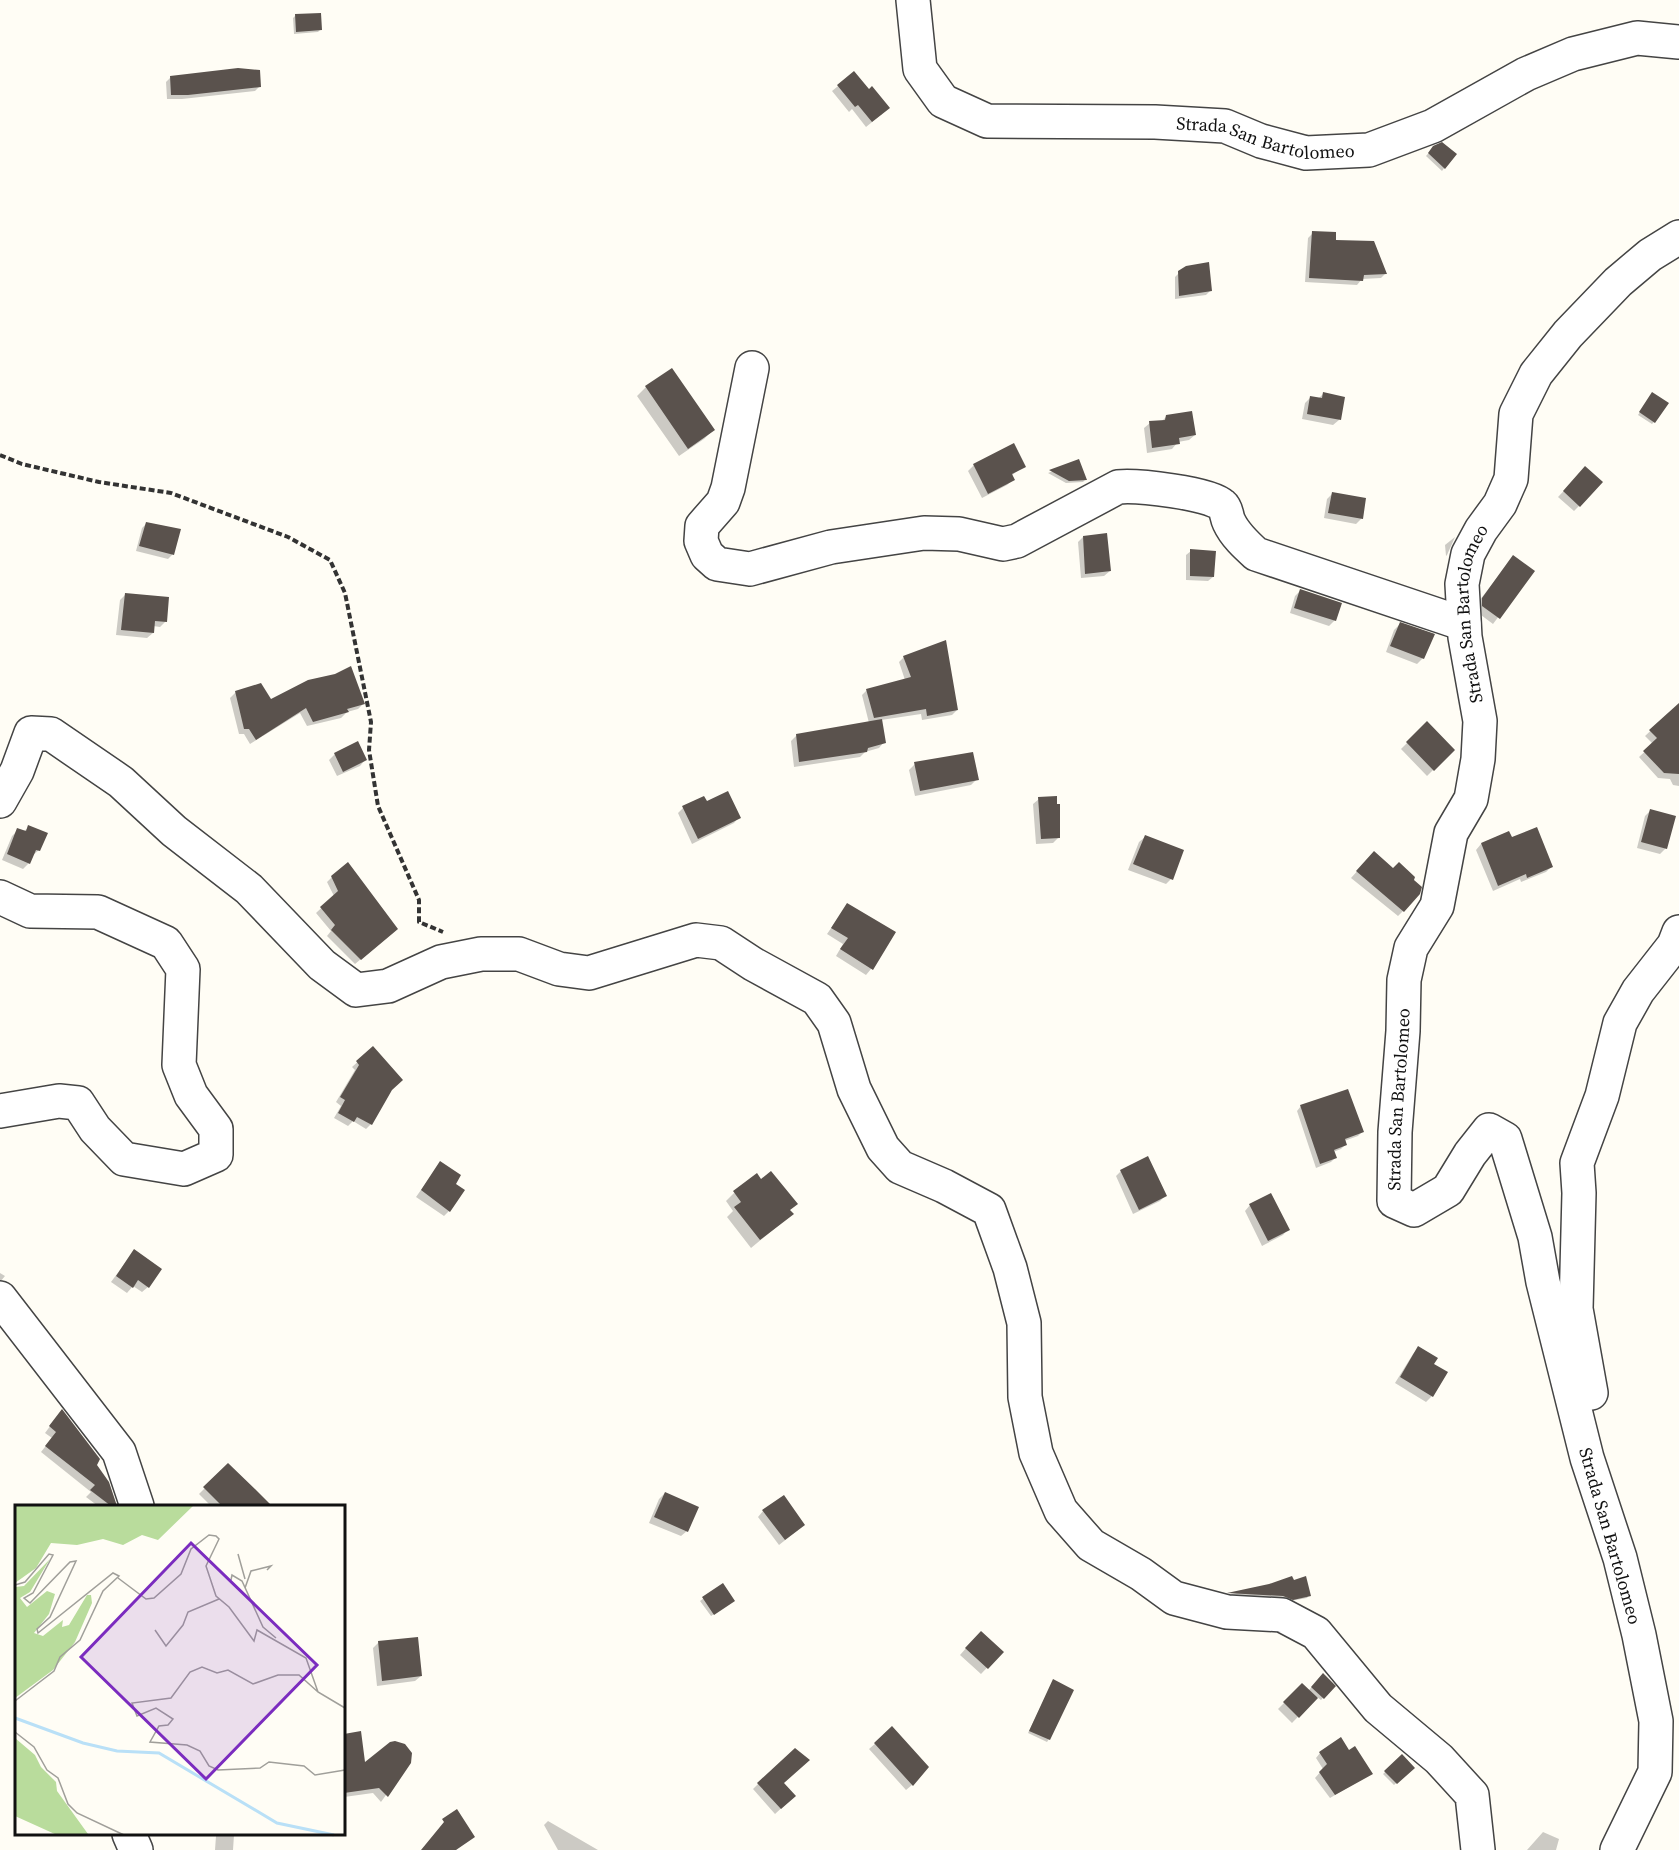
<svg xmlns="http://www.w3.org/2000/svg" width="1679" height="1850" viewBox="0 0 1679 1850" font-family="'Source Serif 4',serif">
<style>
.shadow{fill:#0003}
.building{fill:#5a524d}
.lines{fill:none;stroke-linecap:round;stroke-linejoin:round}
.minor-casing{stroke:#444;stroke-width:36}
.path{stroke:#333;stroke-width:4;stroke-dasharray:6 3;stroke-linecap:butt}
.minor{stroke:#fff;stroke-width:33}
.labels{text-anchor:middle;stroke-width:6;stroke-linejoin:round;paint-order:stroke}
.street-label{font-size:18px;fill:#111;stroke:#fff}
.inset-river{fill:none;stroke:#b9e0f7;stroke-width:3}
.inset-road{fill:none;stroke:#a09f9a;stroke-width:1.5}
.view{fill:#7b2cbf;fill-opacity:0.15;stroke:#7b2cbf;stroke-width:3}
.inset-edge{fill:none;stroke:#111;stroke-width:3}
</style>
<rect width="100%" height="100%" fill="#fffdf5"/>
<path class="shadow" d="M 296,15 L 320,30 L 318,32 L 294,34 L 293,18 Z
M 854,73 L 869,92 L 882,114 L 866,127 L 852,109 L 849,112 L 832,91 Z
M 170,78 L 260,86 L 255,91 L 182,99 L 167,99 L 166,82 Z
M 1434,147 L 1455,154 L 1442,171 L 1426,156 Z
M 1313,233 L 1385,274 L 1381,278 L 1362,279 L 1357,285 L 1305,282 L 1308,238 Z
M 1179,273 L 1210,291 L 1206,295 L 1175,299 L 1175,277 Z
M 671,370 L 713,430 L 704,439 L 679,456 L 637,396 L 646,387 Z
M 1323,394 L 1344,398 L 1339,420 L 1333,425 L 1302,419 L 1305,403 L 1311,397 L 1318,399 Z
M 1650,396 L 1654,422 L 1652,424 L 1638,415 Z
M 1167,416 L 1195,435 L 1189,440 L 1178,442 L 1172,449 L 1147,453 L 1144,428 L 1150,423 L 1161,422 Z
M 1078,461 L 1085,480 L 1083,482 L 1066,483 L 1048,473 Z
M 974,465 L 1024,466 L 1011,476 L 1013,480 L 1007,485 L 982,498 L 968,471 Z
M 1580,474 L 1579,506 L 1574,511 L 1558,497 Z
M 1333,493 L 1362,518 L 1356,524 L 1324,518 L 1327,499 Z
M 147,523 L 179,530 L 172,555 L 168,559 L 136,551 L 142,528 Z
M 1083,537 L 1110,571 L 1104,576 L 1081,578 L 1078,542 Z
M 1455,537 L 1447,555 L 1446,556 L 1445,545 Z
M 1191,551 L 1213,577 L 1208,581 L 1186,580 L 1186,555 Z
M 1513,557 L 1533,571 L 1493,624 L 1477,612 L 1476,605 Z
M 1301,590 L 1335,620 L 1329,626 L 1290,613 L 1295,596 Z
M 125,595 L 166,621 L 160,627 L 153,626 L 153,633 L 147,638 L 116,635 L 120,600 Z
M 1400,624 L 1423,658 L 1417,664 L 1386,652 L 1394,630 Z
M 904,657 L 957,710 L 952,715 L 922,720 L 921,714 L 881,720 L 884,742 L 879,748 L 865,752 L 860,757 L 794,767 L 791,741 L 797,735 L 869,723 L 862,695 L 867,690 L 905,680 L 899,662 Z
M 236,692 L 271,701 L 363,704 L 358,709 L 347,712 L 341,718 L 307,726 L 300,713 L 250,744 L 244,734 L 239,734 L 230,698 Z
M 1675,708 L 1679,709 L 1679,786 L 1673,785 L 1670,779 L 1658,778 L 1639,757 L 1653,744 L 1645,736 Z
M 1427,723 L 1453,750 L 1427,776 L 1401,749 Z
M 335,754 L 365,760 L 360,766 L 337,776 L 329,760 Z
M 915,764 L 977,779 L 971,785 L 915,796 L 909,770 Z
M 1039,799 L 1059,837 L 1053,843 L 1036,844 L 1033,804 Z
M 706,803 L 739,817 L 734,823 L 692,844 L 678,813 L 683,808 Z
M 1651,810 L 1666,848 L 1660,854 L 1637,848 L 1645,816 Z
M 29,827 L 39,850 L 32,856 L 29,863 L 23,869 L 2,860 L 12,836 L 18,830 L 23,832 Z
M 1508,833 L 1511,839 L 1552,866 L 1546,872 L 1521,882 L 1520,879 L 1493,891 L 1476,850 L 1481,844 Z
M 1145,837 L 1171,879 L 1166,884 L 1128,870 L 1139,842 Z
M 1369,858 L 1413,881 L 1403,911 L 1398,916 L 1351,878 Z
M 332,877 L 391,934 L 355,964 L 327,936 L 331,931 L 316,913 L 334,896 L 327,882 Z
M 847,905 L 893,933 L 871,969 L 866,975 L 836,956 L 843,944 L 827,934 Z
M 373,1048 L 390,1090 L 371,1124 L 366,1129 L 353,1121 L 348,1126 L 334,1118 L 341,1106 L 336,1102 L 355,1070 L 352,1067 Z
M 1301,1106 L 1362,1132 L 1358,1136 L 1344,1141 L 1345,1145 L 1341,1149 L 1333,1152 L 1335,1158 L 1331,1162 L 1316,1168 L 1297,1111 Z
M 440,1163 L 454,1184 L 449,1211 L 444,1216 L 416,1197 Z
M 1121,1171 L 1165,1196 L 1160,1201 L 1133,1214 L 1116,1176 Z
M 734,1193 L 789,1211 L 792,1214 L 751,1248 L 727,1217 L 733,1211 L 726,1201 Z
M 1250,1205 L 1288,1229 L 1283,1235 L 1262,1246 L 1245,1211 Z
M 134,1251 L 148,1287 L 142,1292 L 133,1286 L 127,1293 L 111,1282 Z
M 0,1273 L 5,1276 L 0,1282 Z
M 1418,1348 L 1432,1364 L 1432,1396 L 1426,1402 L 1395,1383 L 1413,1354 Z
M 57,1417 L 108,1483 L 116,1506 L 98,1506 L 86,1497 L 91,1492 L 41,1452 L 52,1438 L 45,1433 Z
M 228,1465 L 270,1506 L 211,1506 L 199,1494 Z
M 665,1493 L 687,1531 L 681,1536 L 649,1523 L 659,1499 Z
M 763,1511 L 798,1530 L 779,1545 L 758,1517 Z
M 1293,1582 L 1309,1595 L 1307,1598 L 1290,1601 L 1280,1598 L 1227,1595 Z
M 722,1585 L 731,1603 L 711,1616 L 700,1601 Z
M 975,1638 L 1002,1652 L 981,1674 L 960,1655 Z
M 379,1642 L 421,1676 L 415,1681 L 377,1686 L 373,1648 Z
M 1323,1675 L 1334,1686 L 1321,1700 L 1317,1697 L 1292,1723 L 1278,1709 L 1302,1685 L 1308,1691 Z
M 1053,1681 L 1049,1739 L 1047,1742 L 1028,1733 Z
M 892,1729 L 912,1785 L 906,1790 L 869,1749 Z
M 360,1733 L 364,1765 L 409,1763 L 381,1802 L 373,1793 L 344,1797 L 344,1736 Z
M 1349,1752 L 1371,1774 L 1330,1798 L 1315,1778 L 1323,1769 L 1316,1758 L 1320,1753 Z
M 1402,1756 L 1413,1768 L 1394,1785 L 1383,1774 Z
M 782,1783 L 788,1802 L 775,1814 L 753,1789 L 758,1784 Z
M 548,1821 L 598,1850 L 558,1850 L 544,1825 Z
M 1543,1832 L 1559,1839 L 1556,1850 L 1527,1850 Z
M 218,1834 L 234,1835 L 233,1850 L 215,1850 L 216,1836 Z"/>
<path class="building" d="M 321,13 L 322,30 L 296,32 L 295,14 Z
M 238,68 L 260,70 L 261,87 L 188,95 L 171,95 L 170,76 Z
M 854,71 L 869,89 L 872,86 L 890,108 L 872,122 L 858,105 L 855,107 L 837,85 Z
M 1442,142 L 1457,154 L 1445,169 L 1428,153 L 1433,146 Z
M 1312,231 L 1336,232 L 1336,240 L 1374,241 L 1387,274 L 1364,275 L 1363,281 L 1309,278 Z
M 1209,262 L 1212,291 L 1179,296 L 1178,271 L 1186,266 Z
M 672,368 L 715,430 L 688,449 L 645,386 Z
M 1323,392 L 1345,397 L 1341,420 L 1307,414 L 1310,396 L 1322,398 Z
M 1652,392 L 1669,403 L 1655,423 L 1639,412 Z
M 1192,411 L 1196,435 L 1179,438 L 1180,444 L 1152,448 L 1149,421 L 1165,420 L 1166,415 Z
M 1014,443 L 1026,467 L 1012,474 L 1015,480 L 988,494 L 973,464 Z
M 1079,459 L 1087,480 L 1069,481 L 1049,470 Z
M 1585,466 L 1603,482 L 1580,507 L 1563,491 Z
M 1332,492 L 1366,498 L 1363,519 L 1328,513 Z
M 146,522 L 181,529 L 174,555 L 139,546 Z
M 1107,533 L 1111,571 L 1085,574 L 1083,536 Z
M 1190,549 L 1216,551 L 1214,577 L 1190,576 Z
M 1513,555 L 1535,571 L 1500,619 L 1482,606 L 1482,598 Z
M 1300,589 L 1342,603 L 1336,621 L 1294,608 Z
M 125,593 L 169,597 L 167,622 L 155,621 L 154,633 L 121,630 Z
M 1400,622 L 1435,634 L 1424,659 L 1390,646 Z
M 946,640 L 958,710 L 927,716 L 926,709 L 874,718 L 866,689 L 911,677 L 903,656 Z
M 351,666 L 365,704 L 347,709 L 349,712 L 313,722 L 306,708 L 256,740 L 249,729 L 244,729 L 235,691 L 261,683 L 271,699 L 308,680 L 335,674 Z
M 1679,703 L 1679,774 L 1664,773 L 1643,751 L 1657,738 L 1649,730 Z
M 882,719 L 886,743 L 868,748 L 867,752 L 799,762 L 796,734 Z
M 1427,721 L 1455,750 L 1434,771 L 1406,742 Z
M 358,741 L 367,760 L 343,772 L 334,753 Z
M 973,752 L 979,780 L 920,791 L 914,762 Z
M 728,791 L 741,818 L 698,839 L 682,806 L 704,796 L 707,801 Z
M 1057,796 L 1057,804 L 1060,804 L 1060,838 L 1041,839 L 1038,797 Z
M 1650,809 L 1676,816 L 1667,849 L 1641,842 Z
M 28,825 L 48,833 L 40,851 L 36,850 L 30,864 L 7,854 L 17,828 L 26,831 Z
M 1537,827 L 1553,867 L 1527,878 L 1526,874 L 1498,886 L 1481,843 L 1509,831 L 1512,837 Z
M 1145,835 L 1184,850 L 1173,880 L 1133,864 Z
M 1374,851 L 1393,868 L 1399,862 L 1415,877 L 1414,880 L 1422,887 L 1420,894 L 1404,912 L 1356,871 Z
M 348,862 L 398,929 L 361,960 L 331,930 L 335,925 L 320,907 L 338,891 L 331,876 Z
M 847,903 L 896,932 L 873,970 L 840,949 L 848,938 L 831,928 Z
M 373,1046 L 403,1080 L 392,1090 L 372,1125 L 357,1117 L 354,1122 L 338,1113 L 345,1100 L 340,1097 L 359,1065 L 356,1061 Z
M 1348,1089 L 1364,1132 L 1345,1139 L 1347,1145 L 1334,1150 L 1337,1158 L 1320,1164 L 1300,1105 Z
M 1148,1156 L 1167,1196 L 1139,1210 L 1120,1170 Z
M 440,1161 L 461,1175 L 456,1184 L 465,1190 L 450,1212 L 421,1190 Z
M 771,1171 L 798,1204 L 790,1210 L 794,1214 L 760,1240 L 734,1207 L 741,1202 L 733,1191 L 757,1173 L 761,1179 Z
M 1271,1193 L 1290,1230 L 1268,1241 L 1249,1204 Z
M 134,1249 L 162,1269 L 149,1288 L 138,1280 L 133,1288 L 116,1276 Z
M 1418,1346 L 1438,1358 L 1434,1364 L 1448,1372 L 1433,1397 L 1400,1377 Z
M 62,1409 L 100,1459 L 97,1465 L 109,1482 L 117,1506 L 111,1506 L 90,1490 L 95,1485 L 45,1446 L 56,1432 L 49,1426 Z
M 228,1463 L 256,1490 L 272,1506 L 222,1506 L 203,1487 Z
M 665,1492 L 699,1507 L 688,1532 L 654,1517 Z
M 784,1495 L 805,1525 L 785,1540 L 762,1510 Z
M 1292,1576 L 1294,1580 L 1306,1576 L 1311,1596 L 1293,1600 L 1283,1596 L 1227,1593 L 1269,1584 Z
M 723,1583 L 735,1601 L 714,1615 L 702,1597 Z
M 981,1631 L 1004,1652 L 988,1669 L 965,1648 Z
M 418,1637 L 422,1676 L 382,1681 L 378,1641 Z
M 1323,1673 L 1336,1686 L 1324,1699 L 1311,1687 Z
M 1053,1679 L 1074,1690 L 1050,1740 L 1029,1731 Z
M 1302,1683 L 1318,1698 L 1299,1718 L 1283,1702 Z
M 892,1726 L 929,1767 L 913,1786 L 874,1743 Z
M 361,1731 L 365,1762 L 390,1742 L 395,1741 L 405,1744 L 412,1753 L 411,1763 L 388,1797 L 379,1788 L 344,1793 L 344,1734 Z
M 1341,1737 L 1349,1750 L 1355,1746 L 1373,1774 L 1335,1795 L 1319,1772 L 1327,1764 L 1319,1752 Z
M 795,1748 L 810,1760 L 784,1783 L 796,1796 L 781,1809 L 757,1783 Z
M 1402,1754 L 1415,1768 L 1397,1784 L 1384,1771 Z
M 457,1809 L 475,1837 L 456,1850 L 421,1850 L 444,1822 L 442,1819 Z"/>
<g class="lines">
<g class="minor-casing">
<g id="minor">
<path id="s1" d="M 913,0 L 920,69 L 943,101 L 987,121 L 1155,122 L 1225,126 L 1261,141 L 1306,153 L 1369,150 L 1433,126 L 1526,74 L 1573,54 L 1637,38 L 1679,42"/>
<path d="M 752,368 L 728,488 L 723,502 L 702,526 L 701,541 L 707,555 L 717,564 L 750,569 L 831,547 L 924,533 L 959,534 L 1003,544 L 1017,541 L 1118,487 C 1136,485 1210,493 1222,505 C 1227,509 1226,516 1229,522 C 1235,535 1246,545 1256,554 L 1464,624"/>
<path d="M 0,801 L 17,771 L 31,733 L 51,734 L 121,782 L 174,831 L 249,889 L 322,965 L 356,990 L 388,986 L 441,962 L 481,954 L 519,954 L 559,969 L 589,973 L 696,940 L 721,943 L 753,964 L 817,999 L 834,1023 L 854,1089 L 883,1148 L 900,1167 L 944,1186 L 989,1210 L 1010,1268 L 1024,1323 L 1025,1397 L 1036,1453 L 1061,1511 L 1091,1545 L 1141,1574 L 1174,1598 L 1227,1612 L 1282,1615 L 1316,1633 L 1378,1708 L 1439,1759 L 1472,1795 L 1478,1850"/>
<path d="M 0,897 L 30,911 L 98,912 L 166,943 L 183,969 L 179,1065 L 191,1095 L 216,1129 L 216,1155 L 184,1169 L 124,1159 L 95,1129 L 78,1103 L 59,1101 L 0,1111"/>
<path d="M 0,1298 L 119,1452 L 137,1506"/>
<path d="M 1591,1393 L 1576,1309 L 1579,1193 L 1577,1163 L 1602,1096 L 1620,1023 L 1638,991 L 1674,945 L 1679,932"/>
<path d="M 129,1834 L 136,1850"/>
<path id="s2" d="M 1617,1850 L 1655,1772 L 1656,1721 L 1639,1635 L 1620,1558 L 1587,1458 L 1543,1282 L 1535,1237 L 1505,1139 L 1489,1130 L 1470,1154 L 1448,1190 L 1414,1210 L 1394,1201 L 1395,1132 L 1403,1031 L 1404,980 L 1411,948 L 1437,906 L 1451,833 L 1471,799 L 1478,759 L 1480,721 L 1465,637 L 1462,584 L 1468,554 L 1481,530 L 1500,504 L 1511,479 L 1516,414 L 1536,374 L 1568,334 L 1618,282 L 1650,255 L 1679,237"/>
</g>
</g>
<path class="path" d="M 0,455 L 22,464 L 99,482 L 171,493 L 288,537 L 330,560 L 345,593 L 371,722 L 369,750 L 378,806 L 419,900 L 419,922 L 443,932"/>
<use href="#minor" class="minor"/>
</g>
<g class="labels">
<g class="street-label">
<text dy="6" stroke="none"><textPath href="#s1" startOffset="438">Strada San Bartolomeo</textPath></text>
<text dy="6" stroke="none"><textPath href="#s2" startOffset="1498">Strada San Bartolomeo</textPath></text>
<text dy="6" stroke="none"><textPath href="#s2" startOffset="994">Strada San Bartolomeo</textPath></text>
<text transform="translate(1610 1536) rotate(74)" y="6">Strada San Bartolomeo</text>
</g>
</g>
<g transform="translate(15 1505)">
<rect width="330" height="330" fill="#fffdf5"/>
<path d="M 0,0 L 179,0 L 143,35 L 127,30 L 108,40 L 88,34 L 62,40 L 36,38 L 21,63 L 0,78 ZM 35,54 L 15,87 L 5,93 L 12,102 L 32,86 L 40,89 L 34,109 L 19,128 L 28,131 L 48,115 L 47,122 L 54,120 L 72,90 L 76,90 L 77,98 L 60,137 L 38,165 L 0,193 L 0,82 L 9,81 ZM 0,233 L 20,250 L 26,262 L 41,277 L 42,286 L 73,329 L 42,330 L 0,311 Z" fill="#b9dc9c"/>
<path class="inset-river" d="M 0,213 L 68,238 L 102,246 L 144,248 L 262,318 L 319,330"/>
<path class="inset-road" d="M 223,49 L 230,74M 103,73 L 131,94 L 139,93 L 166,69 L 176,44 L 194,30 L 201,31 L 204,34 L 191,61 L 201,91 L 214,102 L 239,136 L 242,125 L 291,153 L 303,187 L 330,203M 216,75 L 217,70 L 227,76 L 248,122 L 261,133M 0,80 L 10,77 L 34,49 L 38,50 L 18,88 L 9,93 L 15,98 L 55,57 L 61,56 L 35,112 L 22,124 L 23,128 L 98,68 L 104,71 L 88,86 L 65,135 L 45,152 L 39,166 L 0,196M 230,83 L 236,66 L 256,61 L 252,65M 140,125 L 151,141 L 168,120 L 173,107 L 204,94M 303,187 L 284,170 L 263,170 L 238,179 L 213,165 L 202,168 L 187,162 L 175,167 L 156,193 L 117,198 L 122,211 L 141,203 L 158,214 L 153,220 L 144,221 L 135,237 L 172,240 L 185,246 L 194,261 L 203,265 L 245,263 L 254,257 L 289,261 L 300,270 L 330,265M 0,227 L 19,242 L 32,265 L 43,273 L 53,299 L 62,308 L 109,330"/>
<path class="view" d="M 176,38 L 302,160 L 191,274 L 66,152 Z"/>
<rect width="330" height="330" class="inset-edge"/>
</g>
</svg>
